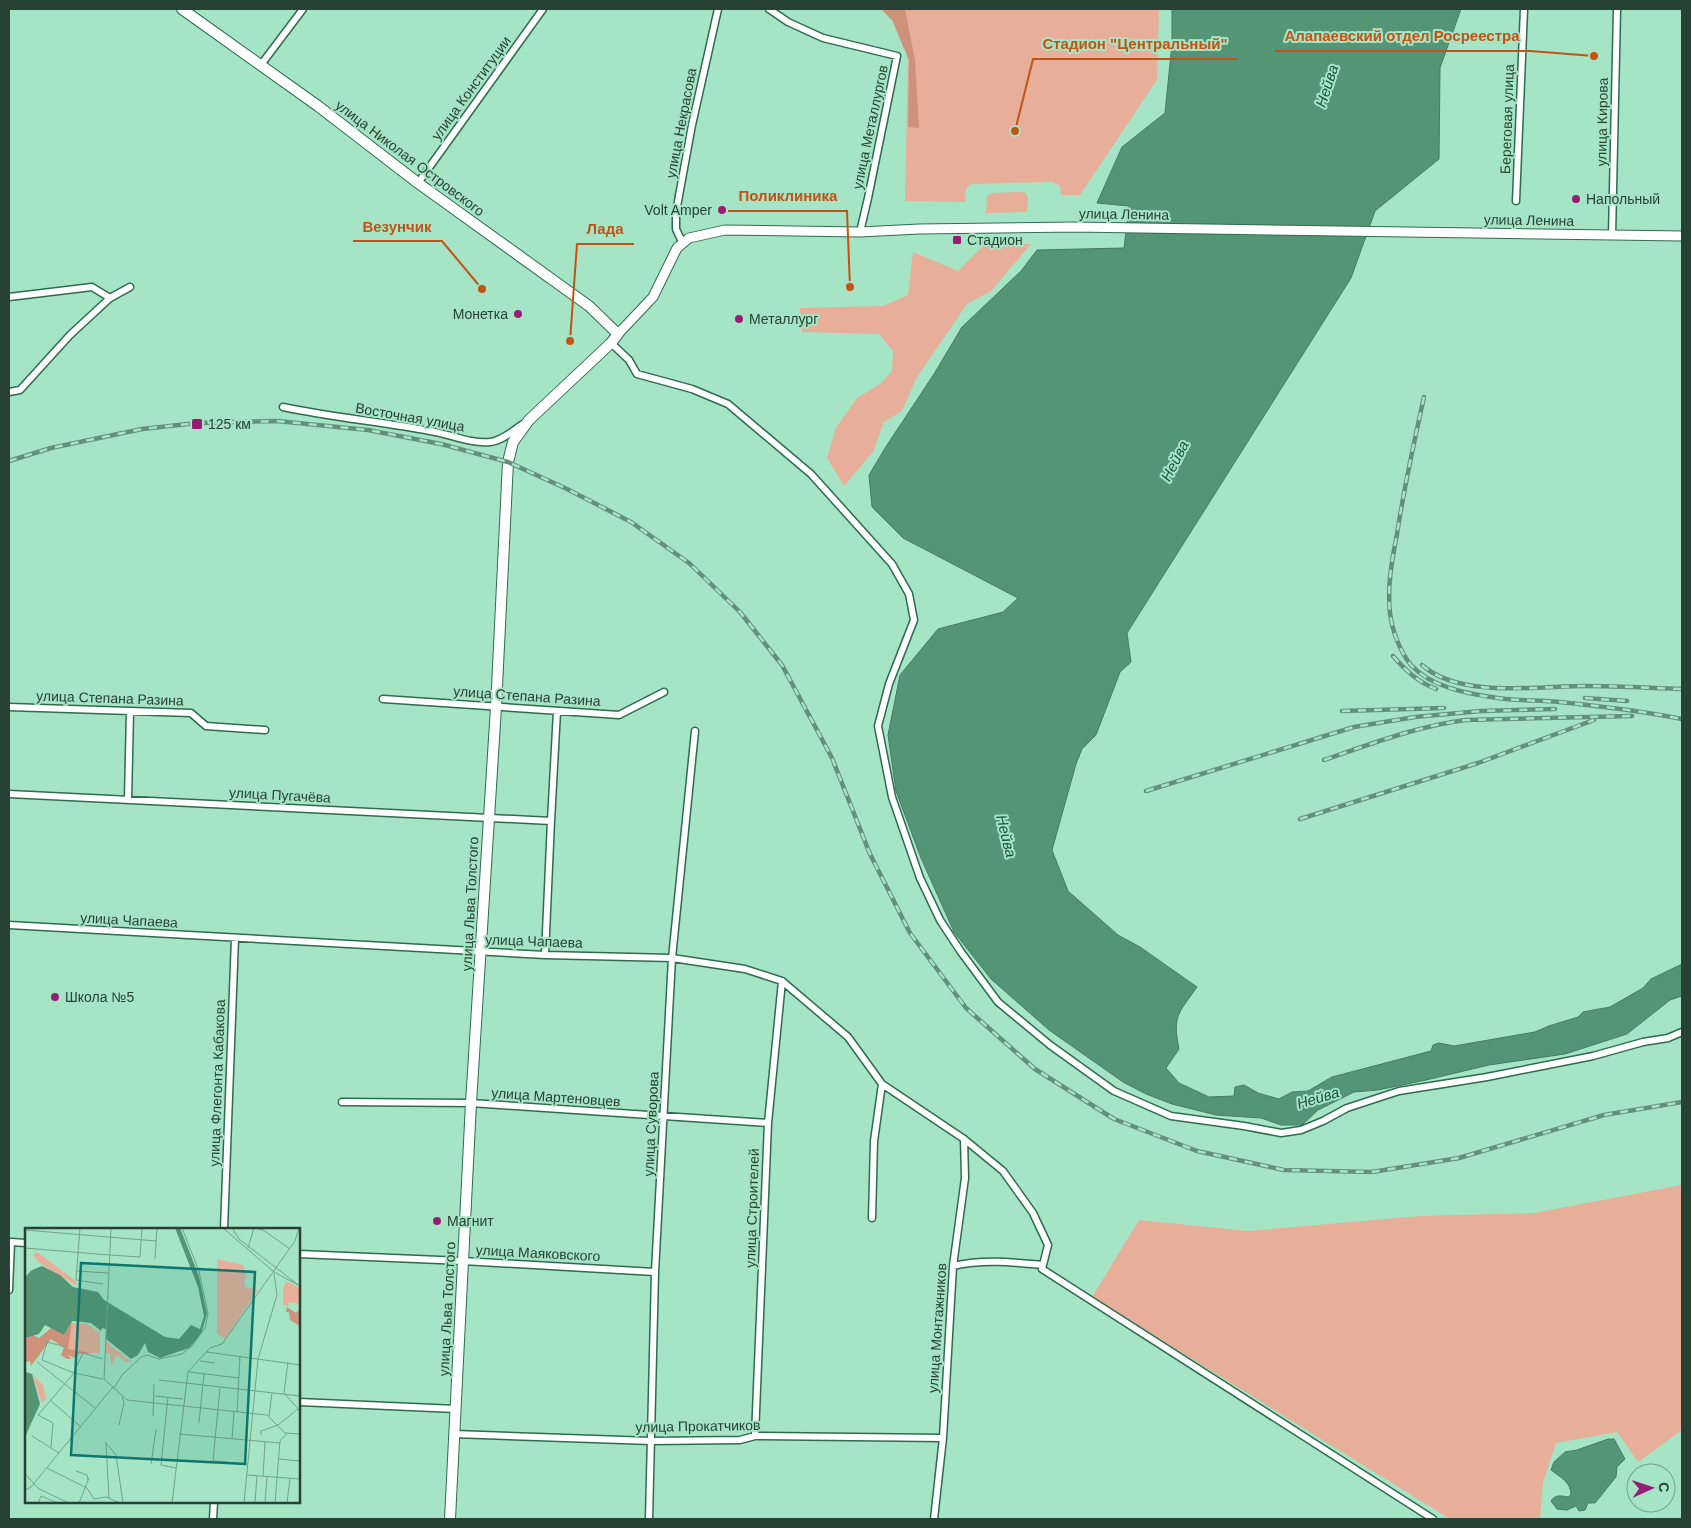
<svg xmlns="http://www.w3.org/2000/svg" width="1691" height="1528" viewBox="0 0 1691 1528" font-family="Helvetica,sans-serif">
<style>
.green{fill:#e7af9a}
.forest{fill:#ce9179}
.water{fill:#549576;stroke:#467c62}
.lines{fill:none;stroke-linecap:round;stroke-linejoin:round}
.street-casing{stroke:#2e6c50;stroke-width:9}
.secondary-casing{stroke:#2e6c50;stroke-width:11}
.primary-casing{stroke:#2e6c50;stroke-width:12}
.street{stroke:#fff;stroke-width:6}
.secondary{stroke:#fff;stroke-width:9}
.primary{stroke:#fff;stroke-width:10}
.rail-casing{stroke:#64907a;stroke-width:4.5}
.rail{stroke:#a5e4c4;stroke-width:2.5;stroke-dasharray:8;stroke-linecap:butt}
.poi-dot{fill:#971c76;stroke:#a5e4c4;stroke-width:2}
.labels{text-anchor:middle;stroke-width:4;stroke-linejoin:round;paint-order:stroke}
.street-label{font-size:14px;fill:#274134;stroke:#a5e4c4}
.poi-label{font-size:14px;fill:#274134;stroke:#a5e4c4;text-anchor:start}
.water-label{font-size:15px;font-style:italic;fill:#1e513b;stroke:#a5e4c4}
.inset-road{fill:none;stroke:#73a38a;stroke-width:1}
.view{fill:#0f766e;fill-opacity:0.15;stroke:#0f766e;stroke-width:2.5}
.inset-edge{fill:none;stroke:#274134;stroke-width:2.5}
.leader{fill:none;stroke:#c15414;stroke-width:2}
.callout-dot{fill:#c15414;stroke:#a5e4c4;stroke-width:2}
.callout-label{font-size:15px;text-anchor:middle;font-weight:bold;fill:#c15414;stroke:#a5e4c4;stroke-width:4;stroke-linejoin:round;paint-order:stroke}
</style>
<rect width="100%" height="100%" fill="#a5e4c4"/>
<path class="green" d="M 902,9 L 1159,9 L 1157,80 L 1080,195 L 1061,195 L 1060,186 L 1053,182 L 972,184 L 968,186 L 966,190 L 965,202 L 905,201 L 908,60 Z
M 1021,192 L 1026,193 L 1028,198 L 1027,212 L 986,213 L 987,196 L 991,193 Z
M 985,244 L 1031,244 L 991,291 L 967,304 L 917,377 L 902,411 L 884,422 L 873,452 L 844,486 L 827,458 L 836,428 L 857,398 L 880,384 L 892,371 L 893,351 L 879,334 L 802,332 L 800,308 L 883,306 L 908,295 L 913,252 L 958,271 Z
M 1682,1185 L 1682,1430 L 1638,1462 L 1617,1432 L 1556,1443 L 1543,1482 L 1540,1519 L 1450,1519 L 1092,1297 L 1139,1220 L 1248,1231 L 1421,1216 L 1534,1213 Z"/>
<path class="forest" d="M 881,9 L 905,9 L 915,60 L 919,128 L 908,127 L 909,60 L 892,20 Z"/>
<path class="water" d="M 1172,9 L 1461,9 L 1440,68 L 1439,159 L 1375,211 L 1351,278 L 1127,633 L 1131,662 L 1120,672 L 1096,735 L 1082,749 L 1076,764 L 1052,850 L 1068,891 L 1118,935 L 1140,947 L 1197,987 C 1179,1013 1172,1015 1179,1049 L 1166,1068 L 1179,1083 L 1209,1097 L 1234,1096 L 1235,1087 L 1244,1085 L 1258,1093 L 1279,1099 L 1292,1092 L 1308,1091 L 1332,1077 L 1431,1051 L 1433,1045 L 1439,1043 L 1454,1046 L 1535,1032 L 1549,1026 L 1578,1017 L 1583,1012 L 1610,1007 L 1643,988 L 1651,979 L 1682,964 L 1682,996 L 1670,1000 L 1627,1034 L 1565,1054 L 1489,1065 L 1426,1080 L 1378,1090 L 1354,1092 L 1318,1110 L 1302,1125 L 1281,1125 L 1261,1118 L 1216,1115 L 1172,1104 L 1146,1094 L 1123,1082 L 1049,1030 L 991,979 L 954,932 L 921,858 L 896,791 L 888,735 L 900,675 L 938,629 L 1003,612 L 1018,598 L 903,538 L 872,507 L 869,475 L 887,445 L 934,374 L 962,327 L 1021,271 L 1037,250 L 1124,248 L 1129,206 L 1097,203 L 1122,147 L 1165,113 L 1172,44 Z
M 1608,1439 L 1614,1439 L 1625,1459 L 1617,1467 L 1616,1477 L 1595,1503 L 1588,1503 L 1585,1510 L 1579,1511 L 1576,1506 L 1567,1510 L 1557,1509 L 1551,1501 C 1555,1494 1562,1496 1568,1497 L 1571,1495 C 1571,1482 1560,1477 1551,1470 L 1554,1462 L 1565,1452 L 1577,1450 Z"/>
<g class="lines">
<g class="street-casing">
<path id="street" d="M 769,9 L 788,22 L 823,38 L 897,56 L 868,198 L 860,232
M 260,66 L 303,9
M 418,183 L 543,9
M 1516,201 L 1524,9
M 1612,235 L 1617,9
M 682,242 L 676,229 L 676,212 L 692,125 L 718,9
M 9,297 L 92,287 L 110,298
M 611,343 L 629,360 L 637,374 L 692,389 L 728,404 L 811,474 L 892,564 L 909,594 L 914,620 L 889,684 L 878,726 L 892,797 L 920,878 L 940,920 L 961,952 L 998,1002 L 1050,1045 L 1114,1091 L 1171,1116 L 1244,1126 L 1281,1133 L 1301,1130 L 1323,1121 L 1347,1108 L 1399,1091 L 1487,1077 L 1593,1056 L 1643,1042 L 1668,1038 L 1682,1032
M 9,392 L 20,390 L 70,335 L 110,298 L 130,287
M 283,407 C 332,417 381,422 430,431 C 450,434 470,444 490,442 C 502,441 514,430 523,424
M 383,699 L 619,715 L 664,692
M 9,707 L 191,713 L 206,726 L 265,730
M 9,794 L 551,821
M 128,800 L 130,711
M 9,925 L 545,955 L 672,958 L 745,969 L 782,981 L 848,1037 L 882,1084 L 964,1139 L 1003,1171 L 1033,1213 L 1048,1245 L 1042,1269 L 1433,1519
M 545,955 L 551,821 L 557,711
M 342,1102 L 471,1103 L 768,1123
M 872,1218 L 874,1141 L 882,1084
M 224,1229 L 235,938
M 299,1254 L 463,1261 L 655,1272
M 953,1266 C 983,1259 1012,1262 1043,1265
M 9,1290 L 11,1242 L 26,1243
M 299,1402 L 456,1409
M 454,1434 L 651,1441 L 740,1440 L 755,1436 L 943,1438
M 755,1436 L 768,1123 L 782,981
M 213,1519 L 214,1502
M 649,1519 L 655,1272 L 672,958 L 695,731
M 934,1519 L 943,1438 L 953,1266 L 965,1178 L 964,1139"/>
</g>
<g class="secondary-casing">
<path id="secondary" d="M 618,334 L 653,297 L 677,248 L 689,238 L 725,230 L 860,232 L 919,229 L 1074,227 L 1682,236"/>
</g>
<g class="primary-casing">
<path id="primary" d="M 182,9 L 318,106 L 418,183 L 589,306 L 618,334 L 611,343 L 529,420 L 513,442 L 508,462 L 496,707 L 471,1103 L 450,1519"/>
</g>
<use href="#street" class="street"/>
<use href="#secondary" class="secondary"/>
<use href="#primary" class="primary"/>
<g class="rail-casing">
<path id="rail" d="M 1424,397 C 1414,442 1404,488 1397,534 C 1392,560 1387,586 1390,613 C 1392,630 1400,652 1411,665 C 1430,686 1464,693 1491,697 C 1513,701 1536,700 1559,702 C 1600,706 1641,711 1682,719
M 9,461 L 51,448 L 142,429 L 197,423 L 277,421 L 368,430 L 441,444 L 508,462 L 567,489 L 631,522 L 689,563 L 740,612 L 782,665 L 832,758 L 870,854 L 910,933 L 966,1008 L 1035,1069 L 1114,1119 L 1197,1151 L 1284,1170 L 1372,1172 L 1459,1158 L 1604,1115 L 1682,1102
M 1393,656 C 1406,671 1418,682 1436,689
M 1422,665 C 1460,699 1539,686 1586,686 C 1618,686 1650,688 1682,689
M 1585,698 L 1627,701
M 1342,711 L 1444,708
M 1324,760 C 1371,744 1417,726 1466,720 L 1632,716
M 1146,791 L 1354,727 L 1415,717 L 1481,711 L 1555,709
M 1300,819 L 1478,763 L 1594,720"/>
</g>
<use href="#rail" class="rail"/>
</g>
<g class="poi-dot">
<circle cx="1576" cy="199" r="5"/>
<circle cx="722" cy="210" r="5"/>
<rect x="952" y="235" width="10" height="10" rx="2.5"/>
<circle cx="518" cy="314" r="5"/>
<circle cx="739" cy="319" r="5"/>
<rect x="191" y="418" width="12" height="12" rx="2.5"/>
<circle cx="55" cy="997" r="5"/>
<circle cx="437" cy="1221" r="5"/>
</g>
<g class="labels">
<g class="street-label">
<text transform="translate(471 88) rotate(-54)" y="5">улица Конституции</text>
<text transform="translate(1507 119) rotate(-88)" y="5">Береговая улица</text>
<text transform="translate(1602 122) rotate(-89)" y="5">улица Кирова</text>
<text transform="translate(681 123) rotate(-79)" y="5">улица Некрасова</text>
<text transform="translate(870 127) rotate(-78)" y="5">улица Металлургов</text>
<text transform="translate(410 158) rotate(37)" y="5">улица Николая Островского</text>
<text transform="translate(1124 214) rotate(1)" y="5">улица Ленина</text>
<text transform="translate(1529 220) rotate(1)" y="5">улица Ленина</text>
<text transform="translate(410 417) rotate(10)" y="5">Восточная улица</text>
<text transform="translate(527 696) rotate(4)" y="5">улица Степана Разина</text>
<text transform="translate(110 698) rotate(2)" y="5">улица Степана Разина</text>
<text transform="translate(280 795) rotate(3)" y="5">улица Пугачёва</text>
<text transform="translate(470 904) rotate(-87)" y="5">улица Льва Толстого</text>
<text transform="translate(129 920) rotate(3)" y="5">улица Чапаева</text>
<text transform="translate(534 941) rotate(2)" y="5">улица Чапаева</text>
<text transform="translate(217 1083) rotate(-88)" y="5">улица Флегонта Кабакова</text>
<text transform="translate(556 1097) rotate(4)" y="5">улица Мартеновцев</text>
<text transform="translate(651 1124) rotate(-87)" y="5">улица Суворова</text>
<text transform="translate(752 1208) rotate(-88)" y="5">улица Строителей</text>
<text transform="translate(538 1253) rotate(3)" y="5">улица Маяковского</text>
<text transform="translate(447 1309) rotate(-87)" y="5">улица Льва Толстого</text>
<text transform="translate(937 1328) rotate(-86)" y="5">улица Монтажников</text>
<text transform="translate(698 1426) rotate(-1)" y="5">улица Прокатчиков</text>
</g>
<g class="poi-label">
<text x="1586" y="204">Напольный</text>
<text x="712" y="215" text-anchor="end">Volt Amper</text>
<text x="967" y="245">Стадион</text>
<text x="508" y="319" text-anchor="end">Монетка</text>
<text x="749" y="324">Металлург</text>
<text x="208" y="429">125 км</text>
<text x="65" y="1002">Школа №5</text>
<text x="447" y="1226">Магнит</text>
</g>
<g class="water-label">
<text transform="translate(1327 86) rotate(-72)" y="5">Нейва</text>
<text transform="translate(1175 461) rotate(-63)" y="5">Нейва</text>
<text transform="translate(1006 836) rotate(76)" y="5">Нейва</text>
<text transform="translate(1318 1098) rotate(-17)" y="5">Нейва</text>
</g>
</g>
<g transform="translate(25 1228)">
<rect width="275" height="275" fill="#a5e4c4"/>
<path d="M 12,24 L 51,53 L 52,58 L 13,34 L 8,27 ZM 192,31 L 218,37 L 222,49 L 219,52 L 220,59 L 233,62 L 200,111 L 192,105 ZM 261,53 L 275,60 L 275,76 L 264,74 L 263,78 L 258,77 L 258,61 ZM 47,95 L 62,96 L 75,105 L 75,125 L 42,125 L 43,106 ZM 80,111 L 87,119 L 107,134 L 100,134 L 92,127 L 86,138 L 85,125 L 80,125 ZM 7,146 L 18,157 L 21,171 L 17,175 Z" fill="#e7af9a"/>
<path d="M 262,79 L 271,85 L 275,81 L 275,98 L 265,92 L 264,84 L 261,84 ZM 47,93 L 43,121 L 66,125 L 51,126 L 49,130 L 43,127 L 46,131 L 42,131 L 36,127 L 39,120 L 26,111 L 6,138 L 5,133 L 1,134 L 1,110 L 8,107 L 14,110 L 26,100 L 39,107 Z" fill="#ce9179"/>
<path d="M 150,0 L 155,0 L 174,48 L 182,86 L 176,106 L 164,120 L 135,130 L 123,124 L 120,115 L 113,127 L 106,131 L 81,111 L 81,101 L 77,100 L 76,103 L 66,95 L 58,94 L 47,93 L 39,107 L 20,97 L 14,106 L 0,110 L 0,49 L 7,42 L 17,38 L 35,47 L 48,59 L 73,64 L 79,72 L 140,109 L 154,111 L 166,97 L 175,101 L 179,88 L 173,59 ZM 0,138 L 1,144 L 7,146 L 15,176 L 0,209 Z" fill="#549576"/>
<path class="inset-road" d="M 55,0 L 51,52 L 78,56M 86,0 L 79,151 L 102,172 L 242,187 L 260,205 L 275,206M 198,0 L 249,44 L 275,58M 207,0 L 214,11 L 272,56M 229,0 L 238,2 L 265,21M 0,2 L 131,13M 0,20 L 84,27M 223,20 L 229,0M 85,27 L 115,29 L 117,0M 130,31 L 132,0M 52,43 L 83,45M 41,119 L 22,114 L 17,132 L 49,145 L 78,151M 182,124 L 275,137M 175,133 L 190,135M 12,134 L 70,180M 263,134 L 259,165 L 275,183M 49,144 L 58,125 L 78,131M 164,144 L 214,150M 134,152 L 275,168M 89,160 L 97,147 L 116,129 L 122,127 L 134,131 L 157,126 L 166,119 L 180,100 L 183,86 L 174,43 L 157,0M 195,160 L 188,233 L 222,236M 130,168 L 158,171M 143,169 L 136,237 L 151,240M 25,172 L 55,198M 212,184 L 215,128M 128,188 L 129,156M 244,188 L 247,165M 174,195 L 179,146M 94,197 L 99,175 L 97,169M 154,206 L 255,215M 236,207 L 236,203 L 253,197 L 273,181M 7,208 L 34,225M 207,211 L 209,183M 80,214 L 91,227 L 98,275M 81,216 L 84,270M 26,219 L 28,195 L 13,187 L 49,145M 254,231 L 275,233M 126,236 L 131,201M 22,240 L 62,260 L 69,271 L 81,269 L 95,275M 51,243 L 62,247 L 63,252M 0,246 L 14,261 L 44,275M 222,247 L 275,251M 238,249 L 240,214M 0,262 L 6,259 L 88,159M 13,275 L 16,268 L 33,275M 54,275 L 64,250M 147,275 L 163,144 L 185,120 L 197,116 L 270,13 L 274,0M 219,275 L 233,131 L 252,67 L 249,45M 230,275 L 232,248M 240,275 L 242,249M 250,275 L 255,213 L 262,205M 262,275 L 265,250"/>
<path class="view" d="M 56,35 L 230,44 L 220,236 L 46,227 Z"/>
<rect width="275" height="275" class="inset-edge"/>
</g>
<path class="leader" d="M1594 56L1530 51H1275M1015 131L1033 59H1238M850 287L847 211H728M482 289L442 241H353M570 341L577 244H634"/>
<g class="callout-dot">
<circle cx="1594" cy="56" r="5"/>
<circle cx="1015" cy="131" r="5"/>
<circle cx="850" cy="287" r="5"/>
<circle cx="482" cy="289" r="5"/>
<circle cx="570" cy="341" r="5"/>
</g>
<g class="callout-label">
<text x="1402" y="41">Алапаевский отдел Росреестра</text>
<text x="1135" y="49">Стадион "Центральный"</text>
<text x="788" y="201">Поликлиника</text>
<text x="397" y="232">Везунчик</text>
<text x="605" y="234">Лада</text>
</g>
<rect width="1691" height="1528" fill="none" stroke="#274134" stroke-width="20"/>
<g transform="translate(1651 1488) rotate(87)"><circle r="24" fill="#a5e4c4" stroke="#73a38a"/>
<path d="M0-4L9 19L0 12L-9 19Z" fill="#971c76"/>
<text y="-8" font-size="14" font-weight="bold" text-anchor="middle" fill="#274134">С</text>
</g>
</svg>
